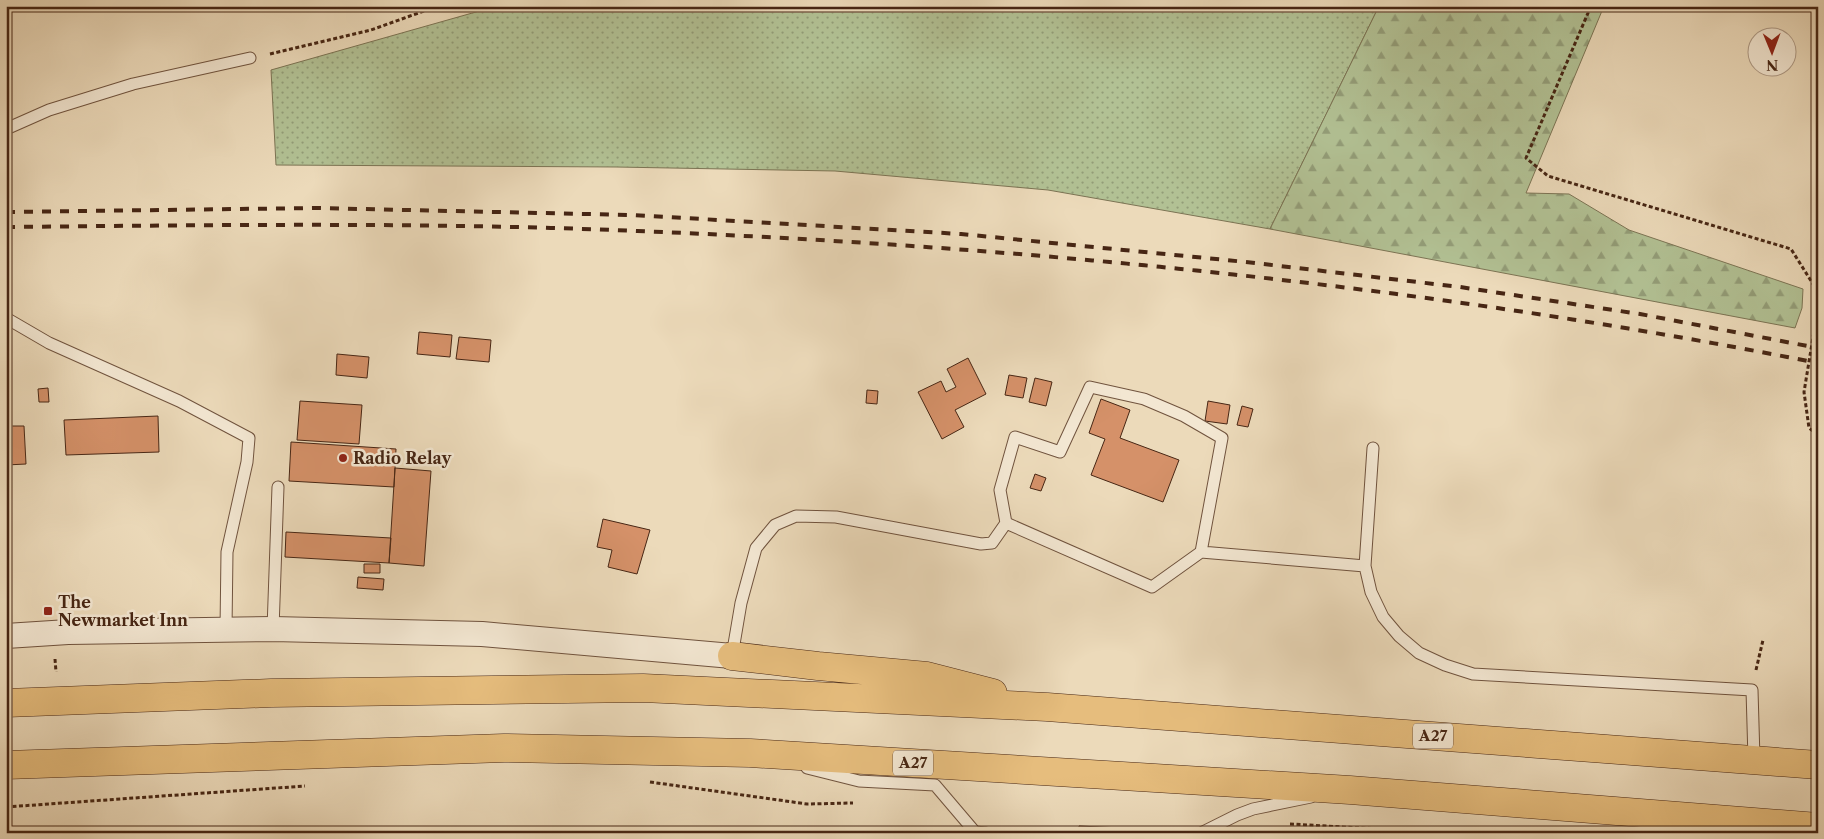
<svg xmlns="http://www.w3.org/2000/svg" width="1824" height="839" viewBox="0 0 1824 839" font-family="'Libre Caslon Text',serif">
<style>
.grass{fill:url(#grass-dots);stroke:#7c7454}
.forest{fill:url(#forest-firs);stroke:#7c7454}
.building{fill:#d59169;stroke:#472614}
.lines{fill:none;stroke-linecap:round;stroke-linejoin:round}
.lane-casing{stroke:#70533e;stroke-width:13}
.street-casing{stroke:#70533e;stroke-width:26}
.highway-casing{stroke:#472614;stroke-width:29}
.path{stroke:#472614;stroke-width:3;stroke-dasharray:4 2.5;stroke-linecap:butt}
.lane{stroke:#f3e7d2;stroke-width:11}
.street{stroke:#f3e7d2;stroke-width:24}
.highway{stroke:#e6bd7d;stroke-width:28}
.rail{stroke:#472614;stroke-width:4;stroke-dasharray:9 9;stroke-linecap:butt}
.poi-dot{fill:#8f2418;stroke:#f3e7d2;stroke-width:2}
.labels{text-anchor:middle;stroke-width:5;stroke-linejoin:round;paint-order:stroke}
.shield{fill:#f3e7d2;stroke:#7b604d;stroke-width:1}
.shield-label{font-size:15px;font-weight:bold;fill:#472614}
.poi-label{font-size:16px;font-weight:bold;fill:#472614;stroke:#f3e7d2;text-anchor:start}
</style>
<defs>
<pattern id="grass-dots" width="8" height="8" patternUnits="userSpaceOnUse" patternTransform="scale(1.25)"><rect width="8" height="8" fill="#b2c194"/><path d="M2 2h.1M6 6h.1" fill="none" stroke="#939d78" stroke-width="1.8" stroke-linecap="round"/></pattern>
<pattern id="forest-firs" width="22" height="20" patternUnits="userSpaceOnUse" patternTransform="scale(1.25)"><rect width="22" height="20" fill="#b2c194"/><path d="M5 1l3.5 6h-7zM16 11l3.5 6h-7z" fill="#939d78"/></pattern>
</defs>
<rect width="100%" height="100%" fill="#ecdaba"/>
<filter id="stains"><feTurbulence type="fractalNoise" baseFrequency=".004" numOctaves="4"/><feColorMatrix values="0 0 0 0 .2 0 0 0 0 .09 0 0 0 0 .02 0 0 0 .5 -.17"/></filter>
<radialGradient id="worn" r=".72"><stop offset=".6" stop-color="#630" stop-opacity="0"/><stop offset="1" stop-color="#630" stop-opacity=".3"/></radialGradient>
<path class="grass" d="M 497,6 L 1379,6 L 1270,229 L 1048,190 L 835,171 L 616,167 L 276,165 L 271,70 Z"/>
<path class="forest" d="M 1379,6 L 1604,6 L 1526,193 L 1569,194 L 1629,230 L 1803,289 L 1802,308 L 1795,328 L 1270,229 Z"/>
<path class="building" d="M 419,332 L 452,335 L 450,357 L 417,354 Z
M 459,337 L 491,340 L 489,362 L 456,359 Z
M 337,354 L 369,357 L 367,378 L 336,375 Z
M 968,358 L 986,394 L 955,410 L 964,427 L 942,439 L 918,392 L 941,381 L 946,392 L 956,387 L 947,369 Z
M 1009,375 L 1027,378 L 1023,398 L 1005,395 Z
M 1035,378 L 1052,382 L 1046,406 L 1029,402 Z
M 48,388 L 49,402 L 39,402 L 38,389 Z
M 867,390 L 878,391 L 877,404 L 866,403 Z
M 1101,399 L 1130,410 L 1120,438 L 1179,460 L 1163,502 L 1091,475 L 1105,439 L 1089,433 Z
M 300,401 L 362,405 L 359,444 L 297,440 Z
M 1208,401 L 1230,405 L 1227,424 L 1205,421 Z
M 1242,406 L 1253,409 L 1248,427 L 1237,425 Z
M 158,416 L 159,452 L 66,455 L 64,420 Z
M 6,426 L 24,426 L 26,464 L 6,465 Z
M 291,442 L 396,449 L 394,487 L 289,481 Z
M 395,468 L 431,471 L 424,566 L 389,563 Z
M 1035,474 L 1046,478 L 1041,491 L 1030,488 Z
M 603,519 L 650,530 L 637,574 L 608,567 L 612,550 L 597,547 Z
M 286,532 L 391,538 L 389,563 L 285,557 Z
M 364,564 L 380,564 L 380,573 L 364,573 Z
M 358,577 L 384,579 L 383,590 L 357,588 Z
M 1079,826 L 1144,829 L 1144,833 L 1079,833 Z"/>
<g class="lines">
<g class="lane-casing">
<path id="lane" d="M 6,129 L 49,110 L 133,84 L 250,58
M 6,318 L 49,343 L 179,401 L 249,438 L 247,462 L 227,552 L 226,629
M 1373,448 L 1365,566 L 1371,592 L 1383,617 L 1399,636 L 1419,653 L 1445,665 L 1473,674 L 1752,690 L 1754,759
M 1201,552 L 1222,438 L 1184,416 L 1144,399 L 1090,387 L 1060,452 L 1015,437 L 1000,490 L 1006,523 L 1152,587 L 1201,552 L 1365,566
M 273,629 L 278,487
M 732,656 L 741,603 L 756,548 L 775,525 L 796,516 L 836,517 L 981,544 L 992,543 L 1006,523
M 807,768 L 859,781 L 935,785 L 975,832 L 986,833
M 1201,833 L 1237,815 L 1253,809 L 1311,797"/>
</g>
<g class="street-casing">
<path id="street" d="M 6,636 L 68,632 L 273,629 L 482,634 L 732,656"/>
</g>
<g class="highway-casing">
<path id="highway" d="M 732,656 L 818,666 L 927,676 L 993,693
M 6,703 L 271,693 L 643,688 L 1047,707 L 1818,765
M 6,765 L 504,748 L 750,753 L 1350,790 L 1818,827"/>
</g>
<path class="path" d="M 1591,6 L 1526,158 L 1548,176 L 1791,249 L 1818,292
M 270,54 L 371,30 L 438,6
M 1818,307 L 1804,392 L 1809,428 L 1818,435
M 55,659 L 56,672
M 1756,670 L 1763,640
M 650,782 L 807,804 L 853,803
M 6,807 L 305,786
M 1290,824 L 1451,833"/>
<use href="#lane" class="lane"/>
<use href="#street" class="street"/>
<use href="#highway" class="highway"/>
<path class="rail" d="M 6,212 L 316,208 L 632,215 L 961,234 L 1246,262 L 1460,287 L 1640,314 L 1818,348
M 6,227 C 217,225 427,222 637,231 C 1033,247 1429,286 1818,363"/>
</g>
<g class="poi-dot">
<circle cx="343" cy="458" r="5"/>
<rect x="43" y="606" width="10" height="10" rx="2.5"/>
</g>
<g class="labels">
<g class="shield">
<rect x="1413" y="723.5" width="40" height="25" rx="4"/>
<rect x="893" y="750.5" width="40" height="25" rx="4"/>
</g>
<g class="shield-label">
<text x="1433" y="741">A27</text>
<text x="913" y="768">A27</text>
</g>
<g class="poi-label">
<text x="353" y="464">Radio Relay</text>
<text x="58" y="608">The<tspan x="58" dy="18">Newmarket Inn</tspan></text>
</g>
</g>
<rect width="1824" height="839" fill="none" stroke="#ecdaba" stroke-width="25"/>
<rect x="8" y="8" width="1809" height="824" fill="none" stroke="#472614" stroke-width="2.5"/>
<rect x="12" y="12" width="1799" height="814" fill="none" stroke="#472614"/>
<g transform="translate(1772 52) rotate(179)"><circle r="24" fill="#f3e7d2" stroke="#ae9a86"/>
<path d="M0-4L9 19L0 12L-9 19Z" fill="#8f2418"/>
<text y="-8" font-size="14" font-weight="bold" text-anchor="middle" fill="#472614">N</text>
</g>
<rect width="100%" height="100%" filter="url(#stains)"/>
<rect width="100%" height="100%" fill="url(#worn)"/>
</svg>
